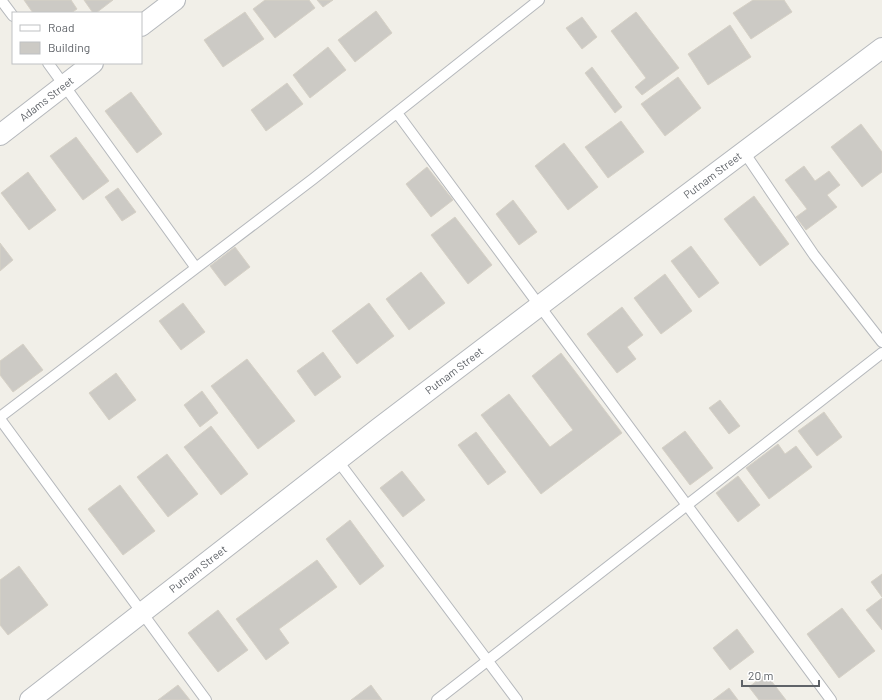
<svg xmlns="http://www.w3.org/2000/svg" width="882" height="700" viewBox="0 0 882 700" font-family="Barlow,sans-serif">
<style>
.building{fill:#cccac5;stroke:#d6d1c6}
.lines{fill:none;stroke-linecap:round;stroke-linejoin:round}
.service-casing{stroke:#b5b8bc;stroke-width:12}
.minor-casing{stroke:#b5b8bc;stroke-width:22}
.service{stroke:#fff;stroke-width:10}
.minor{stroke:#fff;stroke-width:20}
.labels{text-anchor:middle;stroke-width:3;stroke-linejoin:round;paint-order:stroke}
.street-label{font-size:11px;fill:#5f6368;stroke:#fff}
</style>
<rect width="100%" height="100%" fill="#f1efe8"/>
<path class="building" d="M 24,0 L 71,0 L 77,9 L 71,13 L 33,13 Z
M 84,0 L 113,0 L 96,13 L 93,13 Z
M 265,0 L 309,0 L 315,8 L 275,38 L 253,9 Z
M 317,0 L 333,0 L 323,7 Z
M 753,0 L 784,0 L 792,12 L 751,39 L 733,13 Z
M 376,11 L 392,33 L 355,62 L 338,40 Z
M 245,12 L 264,39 L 223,67 L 204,40 Z
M 636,12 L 679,68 L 642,95 L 635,87 L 646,78 L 611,31 Z
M 582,17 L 597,37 L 582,49 L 566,28 Z
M 730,25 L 751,57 L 708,85 L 688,54 Z
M 328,47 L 346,70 L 310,98 L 293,75 Z
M 592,67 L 622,107 L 615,113 L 585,73 Z
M 678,77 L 701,108 L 665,136 L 641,104 Z
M 287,83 L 303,104 L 266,131 L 251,110 Z
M 131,92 L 162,134 L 137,153 L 105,111 Z
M 621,121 L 644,152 L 608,178 L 585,147 Z
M 861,124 L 882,152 L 882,172 L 862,187 L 831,147 Z
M 76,137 L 109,181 L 83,200 L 50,156 Z
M 564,143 L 598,187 L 568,210 L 535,166 Z
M 804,166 L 815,181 L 829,171 L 840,185 L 827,195 L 837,207 L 806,230 L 796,217 L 807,209 L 785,180 Z
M 427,167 L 453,200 L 431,217 L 406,184 Z
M 28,172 L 56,210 L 29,230 L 1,193 Z
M 118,188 L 136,212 L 122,221 L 105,197 Z
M 754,196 L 789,244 L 760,266 L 724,219 Z
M 513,200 L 537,232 L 519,245 L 496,214 Z
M 455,217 L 492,265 L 468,284 L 431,235 Z
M 0,243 L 13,260 L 0,271 Z
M 691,246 L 719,283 L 699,298 L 671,261 Z
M 235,247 L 250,267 L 225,286 L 210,266 Z
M 421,272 L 445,303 L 409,330 L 386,299 Z
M 665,274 L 692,311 L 661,334 L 634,298 Z
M 183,303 L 205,332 L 181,350 L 159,321 Z
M 369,303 L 394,336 L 357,364 L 332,331 Z
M 622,307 L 643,335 L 627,347 L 636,359 L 617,373 L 587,334 Z
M 23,344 L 43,370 L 13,392 L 0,375 L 0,361 Z
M 323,352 L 341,377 L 315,396 L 297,371 Z
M 561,353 L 622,433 L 541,494 L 481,415 L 509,394 L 550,447 L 573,430 L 532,376 Z
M 247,359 L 295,421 L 258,449 L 211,386 Z
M 116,373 L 136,400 L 109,420 L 89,393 Z
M 202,391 L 218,413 L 200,427 L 184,405 Z
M 720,400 L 740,426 L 729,434 L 709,408 Z
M 824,412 L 842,437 L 817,456 L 798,431 Z
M 211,426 L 248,474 L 221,495 L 184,447 Z
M 685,431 L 713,468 L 690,485 L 662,448 Z
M 476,432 L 506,472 L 488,485 L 458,445 Z
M 778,444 L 785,454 L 796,446 L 812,467 L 769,499 L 746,468 Z
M 167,454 L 198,494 L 168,517 L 137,477 Z
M 402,471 L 425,500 L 403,517 L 380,488 Z
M 738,476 L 760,505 L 738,522 L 716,493 Z
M 120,485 L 155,531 L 123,555 L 88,509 Z
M 350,520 L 384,566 L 360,585 L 326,539 Z
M 317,560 L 337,587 L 279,629 L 289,643 L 266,660 L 236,619 Z
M 19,566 L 48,605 L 8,635 L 0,625 L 0,580 Z
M 882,574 L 882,597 L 871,582 Z
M 882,598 L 882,630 L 866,610 Z
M 842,608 L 875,651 L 839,678 L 807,634 Z
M 218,610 L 248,650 L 218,672 L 188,633 Z
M 737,629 L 754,652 L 730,670 L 713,648 Z
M 766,674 L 786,700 L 759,700 L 749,687 Z
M 178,685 L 190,700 L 158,700 Z
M 371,685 L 382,700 L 351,700 Z
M 729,688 L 738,700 L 713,700 Z"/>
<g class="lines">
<g class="service-casing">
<path id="service" d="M 1,0 L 13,16
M 48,63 L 196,268
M 397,113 L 831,700
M 744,152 L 814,255 L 882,342
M 0,417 L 313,179 L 539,0
M 0,419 L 206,700
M 338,461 L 517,700
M 437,700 L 882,353"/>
</g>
<g class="minor-casing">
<g id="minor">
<path d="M 141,26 L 175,0"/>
<path id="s1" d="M 0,135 L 93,63"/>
<path id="s2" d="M 30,700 L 379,428 L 584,272 L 882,48"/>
</g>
</g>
<use href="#service" class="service"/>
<use href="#minor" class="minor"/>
</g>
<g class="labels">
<g class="street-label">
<text dy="4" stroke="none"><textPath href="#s1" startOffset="59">Adams Street</textPath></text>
<text dy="4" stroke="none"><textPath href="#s2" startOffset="861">Putnam Street</textPath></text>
<text dy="4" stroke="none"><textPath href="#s2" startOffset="537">Putnam Street</textPath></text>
<text dy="4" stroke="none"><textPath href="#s2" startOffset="213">Putnam Street</textPath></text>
</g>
</g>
<rect x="12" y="12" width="130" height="52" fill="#ffffff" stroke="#bfc1c3"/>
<rect x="20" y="25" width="20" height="6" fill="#ffffff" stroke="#bfc1c3"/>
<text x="48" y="32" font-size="12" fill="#5f6368">Road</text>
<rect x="20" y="42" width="20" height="12" fill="#cccac5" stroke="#bfc1c3"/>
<text x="48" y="52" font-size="12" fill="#5f6368">Building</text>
<path d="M742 680v6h77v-6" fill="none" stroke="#5f6368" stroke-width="2"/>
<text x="748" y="680" font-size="12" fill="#5f6368" stroke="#ffffff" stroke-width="3" paint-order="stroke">20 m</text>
</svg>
